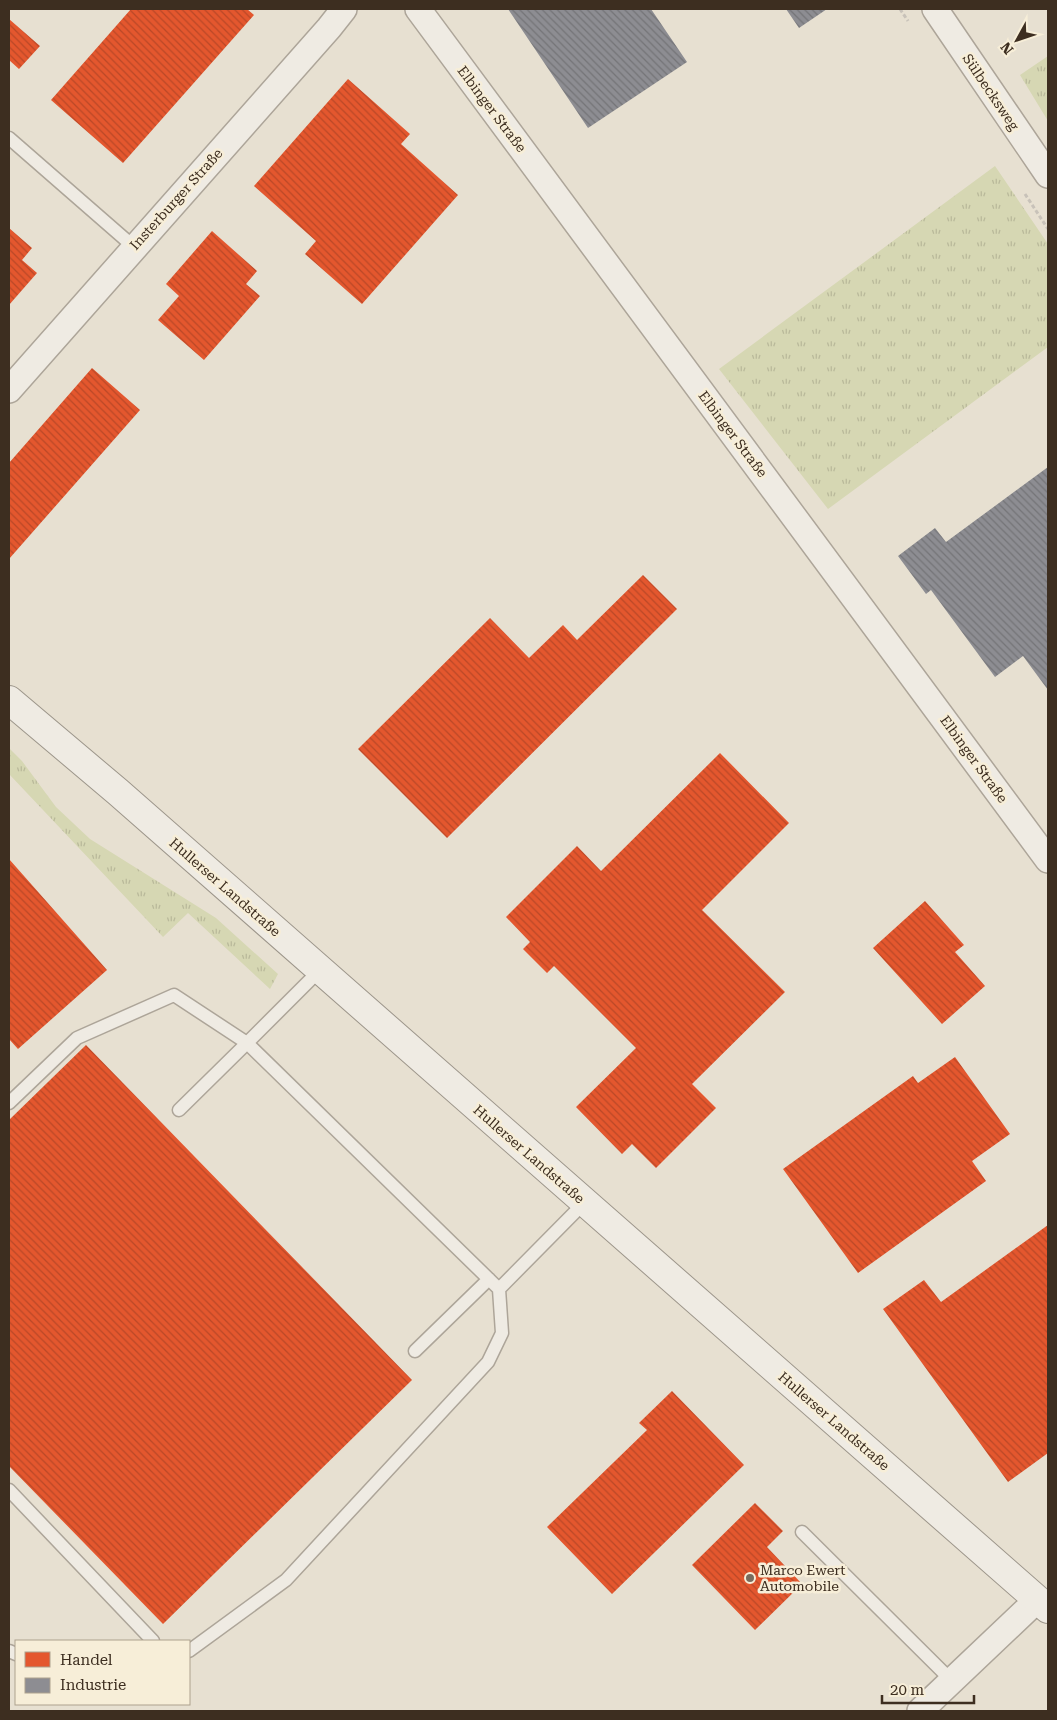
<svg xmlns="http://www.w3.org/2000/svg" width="1057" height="1720" viewBox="0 0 1057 1720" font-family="'Roboto Serif',serif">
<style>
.grass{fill:url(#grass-tufts)}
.shops{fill:url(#shops-back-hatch)}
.industry{fill:url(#industry-back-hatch)}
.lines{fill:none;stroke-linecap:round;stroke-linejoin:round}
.lane-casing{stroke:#ada599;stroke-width:15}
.street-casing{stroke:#ada599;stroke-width:28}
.secondary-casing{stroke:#9c958a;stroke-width:30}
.path{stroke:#c8c2b9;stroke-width:3;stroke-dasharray:4 2.5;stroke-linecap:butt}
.lane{stroke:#efebe3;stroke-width:12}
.street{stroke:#efebe3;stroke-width:25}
.secondary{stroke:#efebe3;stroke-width:28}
.poi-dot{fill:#786c5e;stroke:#f7eed8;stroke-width:2}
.labels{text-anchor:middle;stroke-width:5;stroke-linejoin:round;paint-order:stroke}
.street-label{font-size:14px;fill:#3d2e20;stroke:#f7eed8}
.poi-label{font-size:14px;fill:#3d2e20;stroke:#f7eed8;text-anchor:start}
</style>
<defs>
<pattern id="grass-tufts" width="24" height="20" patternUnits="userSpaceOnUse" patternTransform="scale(1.25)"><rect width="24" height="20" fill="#d6d7b3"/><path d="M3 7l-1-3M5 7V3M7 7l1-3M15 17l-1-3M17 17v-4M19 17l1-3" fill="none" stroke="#b9b99a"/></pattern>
<pattern id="shops-back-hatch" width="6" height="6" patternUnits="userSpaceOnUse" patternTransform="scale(1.25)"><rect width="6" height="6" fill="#e4572e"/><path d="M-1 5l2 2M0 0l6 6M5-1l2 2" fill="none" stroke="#ba4827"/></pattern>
<pattern id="industry-back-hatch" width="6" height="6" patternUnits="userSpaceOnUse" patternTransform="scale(1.25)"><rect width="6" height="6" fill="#8d8d92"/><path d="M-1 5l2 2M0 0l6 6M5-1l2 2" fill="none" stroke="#747477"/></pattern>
</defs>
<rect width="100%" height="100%" fill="#e7e0d1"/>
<path class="grass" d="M 1048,56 L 1048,121 L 1020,75 Z
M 995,166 L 1048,244 L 1048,347 L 828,509 L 719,369 Z
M 9,748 L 22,761 L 56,807 L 90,839 L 216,918 L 278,974 L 270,989 L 188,913 L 163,937 L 9,774 Z"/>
<path class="shops" d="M 131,9 L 247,9 L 254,15 L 123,163 L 51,100 Z
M 9,19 L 40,46 L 19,69 L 9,60 Z
M 348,79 L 410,134 L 401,144 L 458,195 L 362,304 L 305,254 L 316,241 L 254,186 Z
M 9,228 L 32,248 L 22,260 L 37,273 L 9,305 Z
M 212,231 L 257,271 L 246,284 L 260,296 L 204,360 L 158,320 L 179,296 L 166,284 Z
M 92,368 L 140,410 L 9,559 L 9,463 Z
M 643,575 L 677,609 L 447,838 L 358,749 L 490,618 L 529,658 L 563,625 L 577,640 Z
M 720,753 L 789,823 L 702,910 L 785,992 L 692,1084 L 716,1108 L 656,1168 L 632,1144 L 622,1154 L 576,1107 L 636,1048 L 554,966 L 547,973 L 523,949 L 530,942 L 506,917 L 577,846 L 601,871 Z
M 9,859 L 107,970 L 18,1049 L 9,1039 Z
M 925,901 L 964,945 L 955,952 L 985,986 L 942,1024 L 873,948 Z
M 86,1045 L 412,1380 L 163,1624 L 9,1466 L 9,1120 Z
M 955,1057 L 1010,1134 L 972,1161 L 986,1181 L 858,1273 L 783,1169 L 913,1076 L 918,1083 Z
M 1048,1225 L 1048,1453 L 1008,1482 L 883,1309 L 924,1280 L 941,1302 Z
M 672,1391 L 744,1465 L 612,1594 L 547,1527 L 647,1430 L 639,1423 Z
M 755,1503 L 783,1531 L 767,1547 L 802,1584 L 755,1630 L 692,1565 Z"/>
<path class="industry" d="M 508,9 L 651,9 L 687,62 L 588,128 Z
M 786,9 L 827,9 L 799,28 Z
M 1048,467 L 1048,690 L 1023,656 L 995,677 L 931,590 L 926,594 L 898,556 L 935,528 L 946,542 Z"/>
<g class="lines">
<g class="lane-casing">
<path id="lane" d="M 9,138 L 134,247
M 320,970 L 247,1043 L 499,1289 L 584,1203
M 9,1103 L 77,1038 L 174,995 L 247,1043 L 179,1110
M 415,1351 L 489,1279
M 9,1490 L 153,1641
M 802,1532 L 952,1681
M 9,1651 L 16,1654
M 189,1651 L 286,1580 L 488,1362 L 502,1333 L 499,1289"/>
</g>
<g class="street-casing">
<path id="street" d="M 418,9 L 1048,860
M 935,9 L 1048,175
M 9,390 L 329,28 L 344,9
M 920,1711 L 1037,1600"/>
</g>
<g class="secondary-casing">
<path id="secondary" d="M 9,700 L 118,792 L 1048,1609"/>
</g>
<path class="path" d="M 900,9 L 908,21
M 1025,194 L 1048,229"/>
<use href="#lane" class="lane"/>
<use href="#street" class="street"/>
<use href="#secondary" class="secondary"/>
</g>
<circle class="poi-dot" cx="750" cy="1578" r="5"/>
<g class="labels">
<g class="street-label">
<text transform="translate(991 92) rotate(56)" y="5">Sülbecksweg</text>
<text transform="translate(492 109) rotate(53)" y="5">Elbinger Straße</text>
<text transform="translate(176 199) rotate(-48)" y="5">Insterburger Straße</text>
<text transform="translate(733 434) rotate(53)" y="5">Elbinger Straße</text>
<text transform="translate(974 759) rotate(54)" y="5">Elbinger Straße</text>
<text transform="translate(225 887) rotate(41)" y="5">Hullerser Landstraße</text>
<text transform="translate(529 1154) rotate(41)" y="5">Hullerser Landstraße</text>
<text transform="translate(834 1421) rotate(41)" y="5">Hullerser Landstraße</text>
</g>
<g class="poi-label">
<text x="760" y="1575">Marco Ewert<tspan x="760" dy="16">Automobile</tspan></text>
</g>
</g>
<rect width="1057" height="1720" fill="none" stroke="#3d2e20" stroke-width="20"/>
<rect x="15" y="1640" width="175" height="65" fill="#f7eed8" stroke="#ada18e"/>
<rect x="25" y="1652" width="25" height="15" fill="#e4572e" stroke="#ada18e"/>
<text x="60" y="1665" font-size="15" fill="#3d2e20">Handel</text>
<rect x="25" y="1678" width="25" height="15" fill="#8d8d92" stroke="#ada18e"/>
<text x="60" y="1690" font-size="15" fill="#3d2e20">Industrie</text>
<g transform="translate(1017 40) rotate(230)" stroke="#f7eed8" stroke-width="4" paint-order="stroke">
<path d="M0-4L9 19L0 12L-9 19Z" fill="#3d2e20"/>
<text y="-8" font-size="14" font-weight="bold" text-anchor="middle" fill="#3d2e20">N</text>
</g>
<path d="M882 1695v8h92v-8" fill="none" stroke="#3d2e20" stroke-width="2.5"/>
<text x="890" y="1695" font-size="15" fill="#3d2e20" stroke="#f7eed8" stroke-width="4" paint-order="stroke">20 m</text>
</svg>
